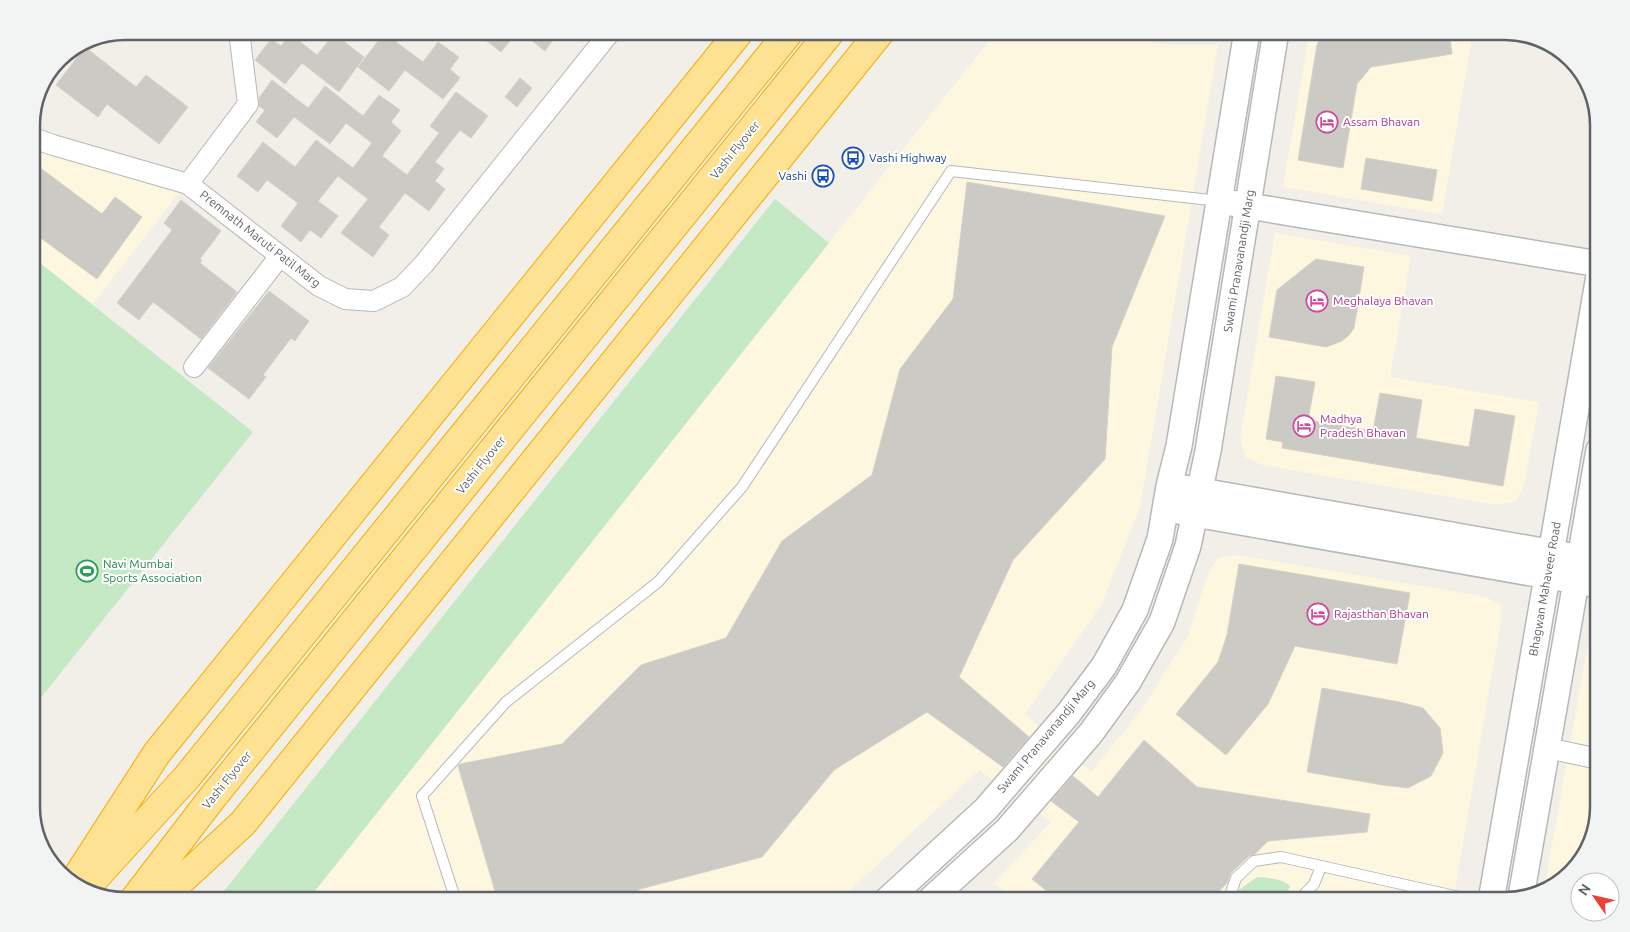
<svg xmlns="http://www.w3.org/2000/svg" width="1630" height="932" viewBox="0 0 1630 932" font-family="Ubuntu,sans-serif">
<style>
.commercial{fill:#fef7e0}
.green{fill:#c5e8c5}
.building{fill:#cccac5;stroke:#d6d1c6}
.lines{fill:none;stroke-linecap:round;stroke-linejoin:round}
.service-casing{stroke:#b5b8bc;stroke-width:12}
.minor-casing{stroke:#b5b8bc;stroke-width:22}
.tertiary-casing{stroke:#b5b8bc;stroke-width:28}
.motorway-casing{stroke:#f9ab00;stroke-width:30}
.service{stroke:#fff;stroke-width:10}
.minor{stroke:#fff;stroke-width:20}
.tertiary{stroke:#fff;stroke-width:25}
.motorway{stroke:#fde293;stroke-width:28}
.labels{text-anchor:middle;stroke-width:4;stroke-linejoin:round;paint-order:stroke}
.hotel-label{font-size:12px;fill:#b23c85;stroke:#fff;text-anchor:start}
.street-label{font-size:12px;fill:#5f6368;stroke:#fff}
.transit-label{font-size:12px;fill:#164399;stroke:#fff;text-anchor:start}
.leisure-label{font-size:12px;fill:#27864d;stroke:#fff;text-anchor:start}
.rim{fill:none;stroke:#5f6368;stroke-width:2.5}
</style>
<rect width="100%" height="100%" fill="#f1efe8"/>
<path class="commercial" d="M 997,31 L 1109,31 L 1166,45 L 1218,45 L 1140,507 L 1102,604 L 1025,714 L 1091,772 L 1140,712 L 1188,636 L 1209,570 L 1219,558 L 1236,555 L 1486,597 L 1501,605 L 1501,621 L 1453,901 L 1016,901 L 994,883 L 1051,822 L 979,770 L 848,892 L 833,901 L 307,901 Z
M 1313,31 L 1473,31 L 1442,214 L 1283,187 L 1308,41 Z
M 31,148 L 180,191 L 93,304 L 31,256 Z
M 1275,233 L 1411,256 L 1390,377 L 1539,402 L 1524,486 L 1516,501 L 1497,505 L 1262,465 L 1245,457 L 1240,438 Z
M 1599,634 L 1599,807 L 1586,854 L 1552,888 L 1544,890 L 1587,649 Z"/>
<path class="green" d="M 775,199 L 829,243 L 307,901 L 216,901 Z
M 31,256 L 253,432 L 31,710 Z
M 1257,877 C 1268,878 1282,878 1290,886 L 1286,897 L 1281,901 L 1235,901 L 1236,892 Z"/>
<path class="building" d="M 386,31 L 405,31 L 396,42 L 423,62 L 438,42 L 459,57 L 450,69 L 460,78 L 443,99 L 405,70 L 389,91 L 358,67 Z
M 474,31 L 518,31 L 501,52 Z
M 520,31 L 559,31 L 545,51 Z
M 1323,31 L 1449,31 L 1452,54 L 1371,67 L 1357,84 L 1343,168 L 1298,160 L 1317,45 Z
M 290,34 L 317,55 L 334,34 L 364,57 L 339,92 L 302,63 L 285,84 L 255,60 L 271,39 L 281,46 Z
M 85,47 L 136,87 L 146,75 L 188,107 L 159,144 L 107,104 L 98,117 L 56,85 Z
M 520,78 L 532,88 L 517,107 L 505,97 Z
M 272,80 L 308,108 L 325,86 L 363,116 L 379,95 L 400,110 L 391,122 L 401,131 L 382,156 L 407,175 L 439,133 L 430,126 L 456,92 L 488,116 L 471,138 L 460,130 L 435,162 L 444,169 L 435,181 L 445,189 L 429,211 L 405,193 L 379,227 L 389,235 L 373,257 L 341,233 L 368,199 L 338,176 L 318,201 L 338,216 L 321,238 L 310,230 L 301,242 L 281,226 L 298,203 L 267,180 L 258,192 L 237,176 L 263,142 L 295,167 L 316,140 L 353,168 L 372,143 L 346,123 L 330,144 L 294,117 L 277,138 L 256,122 L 265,110 L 259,106 L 259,98 Z
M 1366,158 L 1437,170 L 1432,201 L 1361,189 Z
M 31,161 L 102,214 L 115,197 L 142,217 L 97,279 L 31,231 Z
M 967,182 L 1165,216 L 1112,347 L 1105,459 L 1013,560 L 959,677 L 1029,737 L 1003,767 L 927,712 L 834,770 L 762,857 L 640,889 L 617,901 L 498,901 L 458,766 L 460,764 L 562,744 L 641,665 L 726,638 L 782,541 L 872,475 L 900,369 L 953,299 Z
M 181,200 L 221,231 L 200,259 L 202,260 L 200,263 L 237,292 L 201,339 L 153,302 L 139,320 L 117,303 L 172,230 L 164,223 Z
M 1316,259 L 1364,267 L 1354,328 L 1349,335 L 1342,341 L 1326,347 L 1269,337 L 1277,290 Z
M 269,291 L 309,321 L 295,341 L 291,338 L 263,375 L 266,377 L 249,399 L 208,368 Z
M 1276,376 L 1315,382 L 1308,420 L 1373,431 L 1380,393 L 1422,400 L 1416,438 L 1469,447 L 1475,409 L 1515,416 L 1503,486 L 1282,448 L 1283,442 L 1266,439 Z
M 1239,564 L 1410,593 L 1397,664 L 1295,646 L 1268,704 L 1226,755 L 1176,714 L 1218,662 L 1227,635 Z
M 1322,688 L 1399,702 L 1423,708 L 1440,728 L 1443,753 L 1431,776 L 1408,788 L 1383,785 L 1307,772 Z
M 1144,740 L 1197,787 L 1370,814 L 1367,832 L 1268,841 L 1255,854 L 1249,856 L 1231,873 L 1227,883 L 1210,901 L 1059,901 L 1032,879 L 1079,822 L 1051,801 L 1073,776 L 1098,797 Z"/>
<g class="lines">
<g class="service-casing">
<path id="service" d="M 456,901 L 422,796 L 506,702 L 658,582 L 742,487 L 951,171 L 1219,201
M 1228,901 L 1236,878 L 1254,861 L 1281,857 L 1477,901
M 1298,901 L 1314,884 L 1321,867"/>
</g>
<g class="minor-casing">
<path id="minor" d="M 31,137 L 53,145 L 188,184 L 319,286 L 345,299 L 374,301 L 402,287 L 424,264 L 611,31
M 188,184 L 248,104 L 239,31
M 194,367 L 280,256
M 1547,748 L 1599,759"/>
</g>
<g class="tertiary-casing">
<path id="tertiary" d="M 1231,203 L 1599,264
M 1184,488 L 1599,561
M 1178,511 L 1599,585
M 1521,897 L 1599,450
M 886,901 L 986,809 L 1068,714 L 1104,666 L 1135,610 L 1160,539 L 1169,486 L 1179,446 L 1247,31
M 929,901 L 1007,830 L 1091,733 L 1128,682 L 1162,622 L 1188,546 L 1208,451 L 1276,31
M 1491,901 L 1599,276"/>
</g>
<g class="motorway-casing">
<path id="motorway" d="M 73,883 L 157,753 L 740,31
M 84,890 L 187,777 L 790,31
M 133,901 L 212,798 L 831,31
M 159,901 L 243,823 L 881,31"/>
</g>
<use href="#service" class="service"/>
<use href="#minor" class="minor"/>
<use href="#tertiary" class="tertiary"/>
<use href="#motorway" class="motorway"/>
</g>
<defs>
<g id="hotel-ring" transform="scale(1.125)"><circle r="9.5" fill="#fff" stroke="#d1479c" stroke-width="1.5"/><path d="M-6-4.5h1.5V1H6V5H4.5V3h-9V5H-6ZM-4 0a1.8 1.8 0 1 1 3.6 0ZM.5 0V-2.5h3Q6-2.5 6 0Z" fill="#d1479c"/></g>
<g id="bus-ring" transform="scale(1.125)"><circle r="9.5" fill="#fff" stroke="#1a4fb4" stroke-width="1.5"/><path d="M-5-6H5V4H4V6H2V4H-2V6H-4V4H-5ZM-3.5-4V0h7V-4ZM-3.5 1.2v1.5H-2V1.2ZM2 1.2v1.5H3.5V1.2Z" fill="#1a4fb4"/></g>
<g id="stadium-ring" transform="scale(1.125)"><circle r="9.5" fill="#fff" stroke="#2e9e5b" stroke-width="1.5"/><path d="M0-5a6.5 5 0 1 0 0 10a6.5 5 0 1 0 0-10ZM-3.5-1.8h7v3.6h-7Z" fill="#2e9e5b"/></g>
</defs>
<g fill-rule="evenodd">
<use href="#hotel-ring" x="1327" y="122"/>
<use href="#bus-ring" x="853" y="158"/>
<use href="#bus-ring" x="823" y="176"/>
<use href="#hotel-ring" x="1317" y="301"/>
<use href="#hotel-ring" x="1304" y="426"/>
<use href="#stadium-ring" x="87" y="571"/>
<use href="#hotel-ring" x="1318" y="614"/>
</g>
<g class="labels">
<g class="hotel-label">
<text x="1343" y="126">Assam Bhavan</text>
<text x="1333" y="305">Meghalaya Bhavan</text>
<text x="1320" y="423">Madhya<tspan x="1320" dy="14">Pradesh Bhavan</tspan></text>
<text x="1334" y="618">Rajasthan Bhavan</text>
</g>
<g class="street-label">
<text transform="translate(735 150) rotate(-51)" y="4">Vashi Flyover</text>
<text transform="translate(260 239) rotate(38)" y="4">Premnath Maruti Patil Marg</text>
<text transform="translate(1239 261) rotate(-81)" y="4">Swami Pranavanandji Marg</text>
<text transform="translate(481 465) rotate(-51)" y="4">Vashi Flyover</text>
<text transform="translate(1545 589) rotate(-80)" y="4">Bhagwan Mahaveer Road</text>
<text transform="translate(1046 736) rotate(-50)" y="4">Swami Pranavanandji Marg</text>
<text transform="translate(227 780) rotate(-51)" y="4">Vashi Flyover</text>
</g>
<g class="transit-label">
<text x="869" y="162">Vashi Highway</text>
<text x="807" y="180" text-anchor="end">Vashi</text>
</g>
<g class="leisure-label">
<text x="103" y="568">Navi Mumbai<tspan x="103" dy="14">Sports Association</tspan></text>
</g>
</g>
<path d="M0 0H1630V932H0ZM125 40H1505A85 85 0 0 1 1590 125V807A85 85 0 0 1 1505 892H125A85 85 0 0 1 40 807V125A85 85 0 0 1 125 40Z" fill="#f2f3f3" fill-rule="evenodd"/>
<path class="rim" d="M125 40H1505A85 85 0 0 1 1590 125V807A85 85 0 0 1 1505 892H125A85 85 0 0 1 40 807V125A85 85 0 0 1 125 40Z"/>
<g transform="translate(1595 897) rotate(304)"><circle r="24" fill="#ffffff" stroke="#bfc1c3"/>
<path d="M0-4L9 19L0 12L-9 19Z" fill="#ea4335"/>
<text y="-8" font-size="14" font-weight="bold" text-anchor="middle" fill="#5f6368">N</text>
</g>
</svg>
